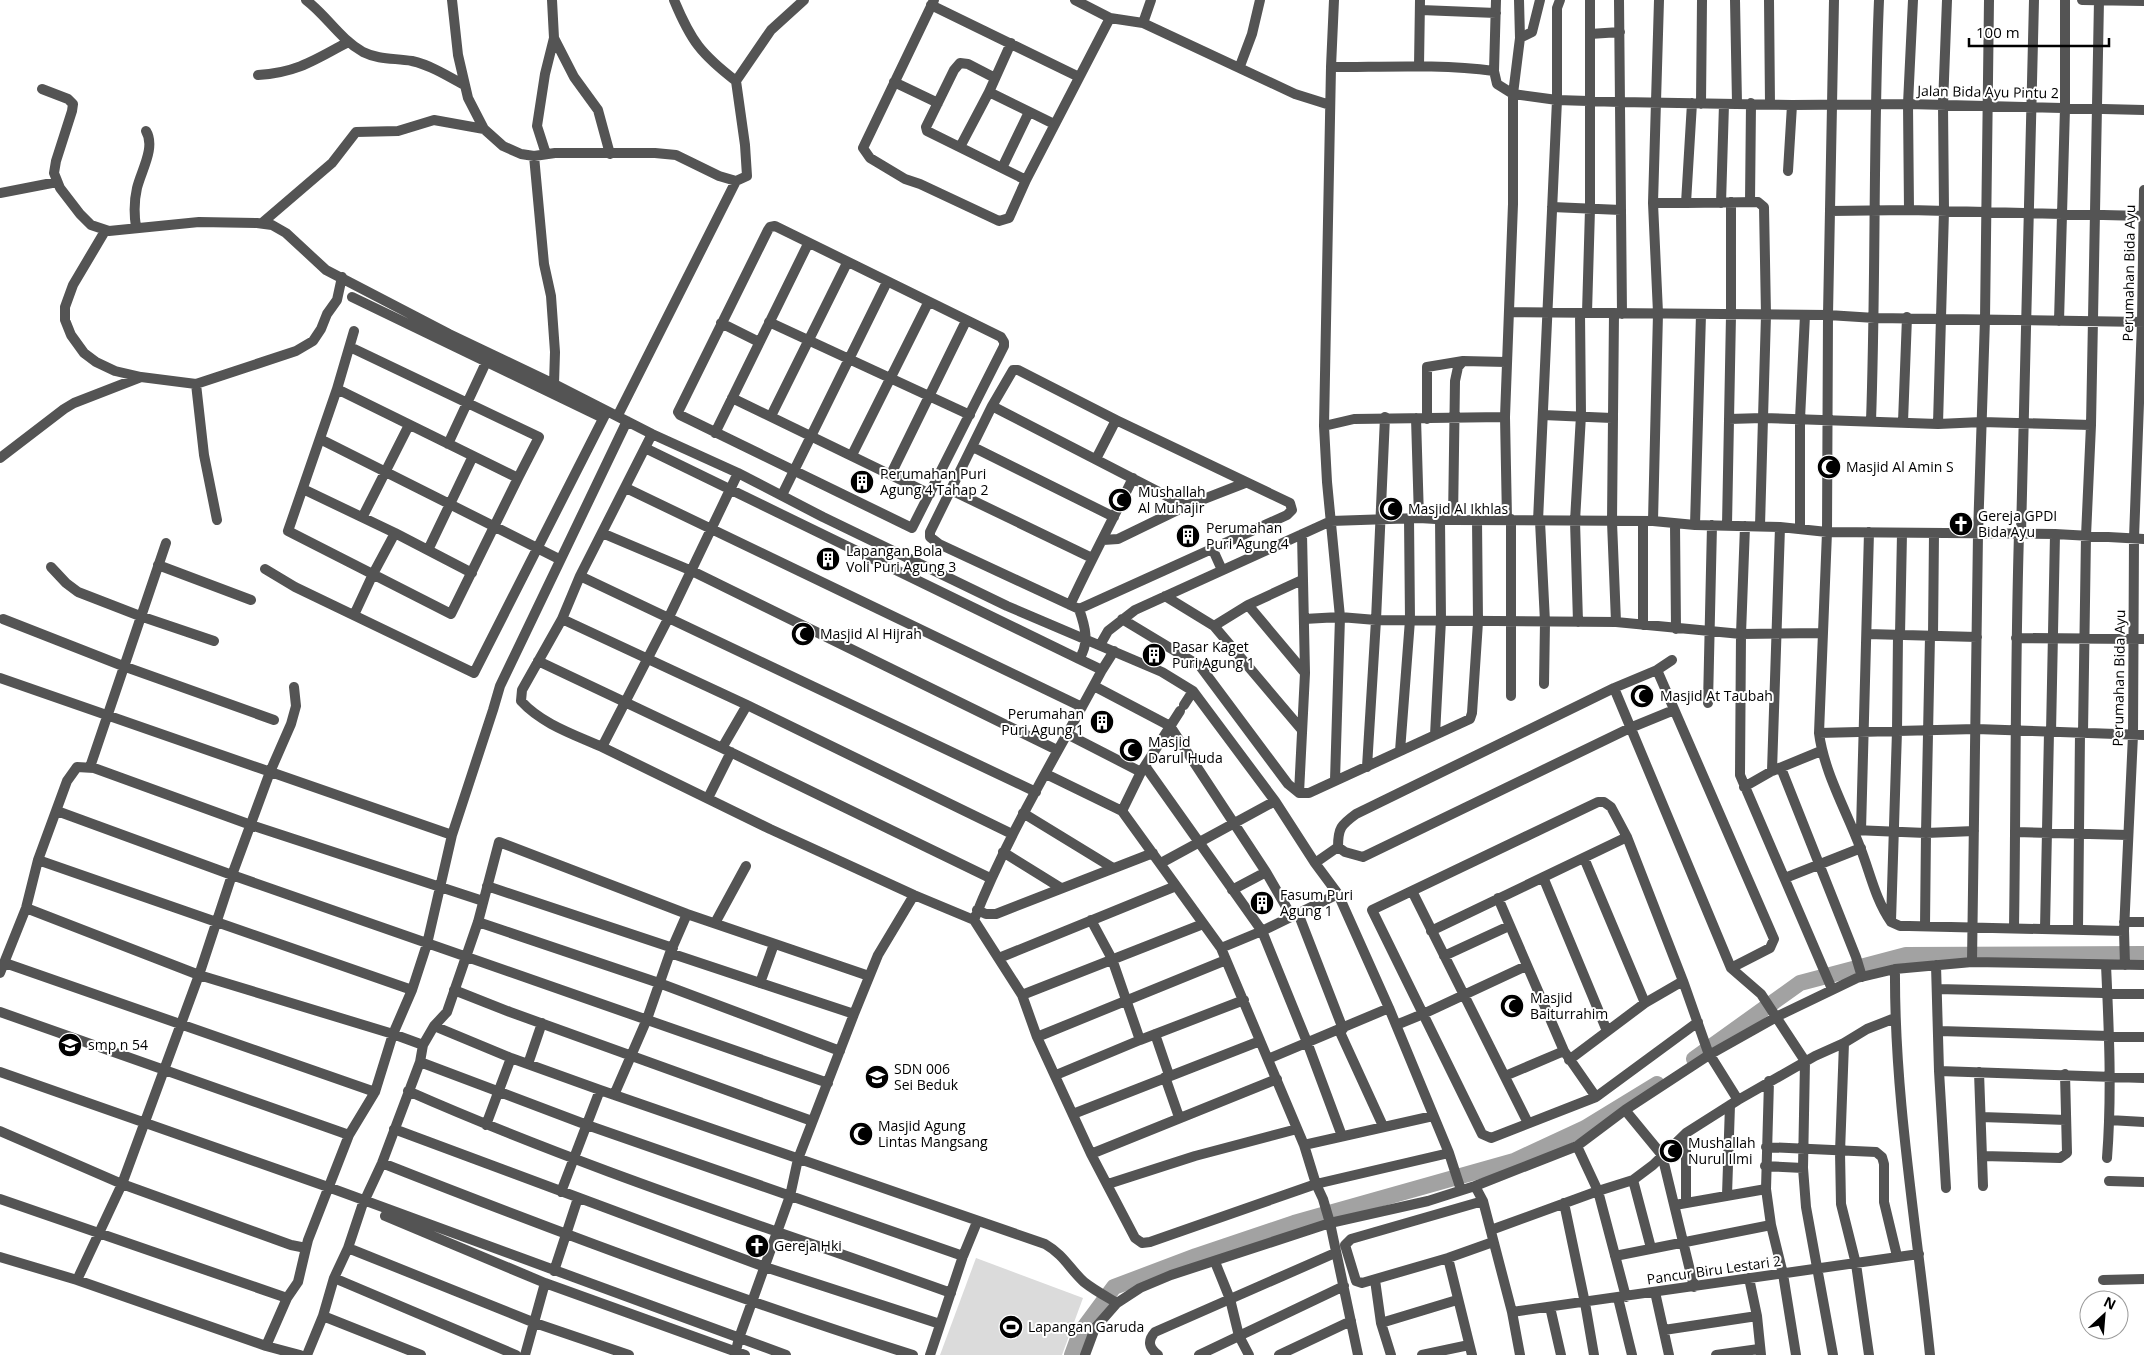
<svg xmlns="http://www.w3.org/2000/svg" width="2144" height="1355" viewBox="0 0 2144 1355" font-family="'Open Sans',sans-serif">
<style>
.green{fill:#dbdbdb}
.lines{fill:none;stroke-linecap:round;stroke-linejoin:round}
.river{stroke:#a2a2a2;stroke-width:16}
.street{stroke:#545454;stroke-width:10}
.labels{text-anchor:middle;stroke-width:4;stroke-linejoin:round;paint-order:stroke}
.street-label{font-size:14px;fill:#000;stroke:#fff}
.poi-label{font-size:14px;fill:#000;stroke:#fff;text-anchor:start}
</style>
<rect width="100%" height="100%" fill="#fff"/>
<path class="green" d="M 976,1258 L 1083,1298 L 1062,1355 L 940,1355 Z"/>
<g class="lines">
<path class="river" d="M 1694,1059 L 1800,983 L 1906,955 L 2144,954
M 1072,1355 L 1080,1333 L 1114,1287 L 1196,1256 L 1294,1223 L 1514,1161 L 1585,1128 L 1657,1084"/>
<path class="street" d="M 306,0 C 327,16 340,39 363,52 C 379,60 395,58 412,61 C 430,65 448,76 464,85
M 452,0 L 458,55 L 468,98 L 484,129 L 503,146 L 521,154 L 534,156 L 555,153 L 655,153 L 676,155 L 719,176 L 736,181 L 747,176 L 745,145 L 736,81 L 771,30 L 804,0
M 552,0 L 554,38 L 574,77 L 598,110 L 610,154
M 674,0 C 691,41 701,54 736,81
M 934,0 L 863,148 L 870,158 L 905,179 L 920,184 L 999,221 L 1009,218 L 1026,180 L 1110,18
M 1075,0 L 1110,18 L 1143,23 L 1295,94 L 1330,105
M 1334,0 L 1331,67 L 1324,426 L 1327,482 L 1340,617 L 1335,780
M 1519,0 L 1520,38
M 1540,0 L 1532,32 L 1520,38 L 1513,94 L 1557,100 L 1620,102 L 1792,105 L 1908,104 L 2144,110
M 1735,0 L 1737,103
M 1769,0 L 1770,104
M 1834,0 L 1828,315 L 1827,532 L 1819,733 C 1824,772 1846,810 1860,847 C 1870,872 1875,899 1891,922
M 2082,0 L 2144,1
M 931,5 L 1079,77
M 1421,10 L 1496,13
M 1143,23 L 1151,0
M 1590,34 L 1620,32
M 1240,66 L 1252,34 L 1260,0
M 1419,66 L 1420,0
M 1331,67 C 1385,67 1440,64 1494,71 L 1496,0
M 1494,71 L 1497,84 L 1513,94 L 1513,204 L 1505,417 L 1507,519
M 258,75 C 296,73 315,60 348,42
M 995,78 L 968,64 L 960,63 L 954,70 L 926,127 L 927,131 L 1026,180
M 894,82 L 938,103
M 42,89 L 68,99 L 73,104 L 72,111 L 56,161 L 54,173 L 60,188 L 80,214 L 91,225 L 109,231 L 199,222 L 257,223 L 272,225 L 286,233 L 326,270 L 449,334 L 554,384
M 989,92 L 1054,124
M 1701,104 L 1702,0
M 960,147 L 989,92 L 1011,43
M 546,154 L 537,126 L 545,74 L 554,38
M 534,156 L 544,264 L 551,296 L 555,352 L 554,384 L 652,434 L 738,473
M 1002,168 L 1029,112
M 1788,171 L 1792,105
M 0,193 L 57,182
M 1750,202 L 1751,103
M 1653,203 L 1686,203 L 1692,103
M 1686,203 L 1758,202 L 1764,207 L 1766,315 L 1763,418 L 1729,419
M 1721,203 L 1724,104
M 1552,207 L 1621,210 L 1619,0
M 1621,210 L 1622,314
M 1909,210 L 1908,104 L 1913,0
M 1830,211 L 1909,210 L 2144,216
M 262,223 L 332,163 L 356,132 L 398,131 L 434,120 L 484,129
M 775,226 L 1001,337 L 1004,342 L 1004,346 L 912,528 L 680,415 L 678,412 L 768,230 L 770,227 Z
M 136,227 C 134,214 134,201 137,188 C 141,171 156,147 146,131
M 105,231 L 73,285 L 65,307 L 65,320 L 71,335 L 84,353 L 96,362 L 115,371 L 141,377 L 196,384 L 296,351 L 313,341 L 321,329 L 327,314 L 337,300 L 342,277
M 352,297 L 603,418
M 1509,312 L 1828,315 L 1875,318 L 2144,322
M 1587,313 L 1590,209 L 1590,0
M 1614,313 L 1612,522 L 1616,622
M 2059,321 L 2065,108 L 2065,0
M 769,322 L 970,415
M 721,323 L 759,342
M 350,347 L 539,437 L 518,478
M 196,384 L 204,455 L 217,520
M 337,389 L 518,478 L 451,614 L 288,531 L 337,389 L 354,331
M 732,398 L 930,494
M 992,406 L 1186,506
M 618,415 L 736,181
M 1543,415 L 1612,418
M 771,416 L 847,263
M 1416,418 L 1419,518
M 1427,419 L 1427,367 L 1463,361
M 1871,421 C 1876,281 1873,140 1879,0
M 1903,422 L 1907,317
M 1938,424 L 1944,211 L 1943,105 L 1947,0
M 1324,426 L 1354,419 L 1505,417
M 715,433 L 808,244
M 652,434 L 580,576 L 562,619 L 747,705 L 1012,834
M 320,439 L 559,559
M 448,444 L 489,356
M 973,447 L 1114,517
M 645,448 L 1079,659 C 1090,643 1085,626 1079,609 L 939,544 L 930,537 L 930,532 L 992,406 L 1013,370 L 1018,370 L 1116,420 L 1290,503 L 1292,510 L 1287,515 L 1079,609
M 852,455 L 928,303
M 0,458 L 64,409 L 74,403 L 141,377
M 1096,459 L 1116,420
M 891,474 L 966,321
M 626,488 L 1082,707
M 303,489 L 395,533
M 951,490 L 1092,558
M 782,495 L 887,282
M 363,516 L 409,425
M 1453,520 L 1455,381 L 1458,367 L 1463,361 L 1506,362
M 1538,521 L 1557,100 L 1557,8 L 1560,0
M 1540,521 L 1545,622 L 1544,684
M 1653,521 L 1658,313 L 1653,203 L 1659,0
M 1675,524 L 1676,629
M 1695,525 L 1701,314
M 1727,525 L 1731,315 L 1731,202
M 1745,526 L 1741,634 L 1740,775 L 1832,989
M 1760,526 L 1763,418 L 1938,424 L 1982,422 L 2091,425
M 1800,529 L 1800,419 L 1805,315
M 602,533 L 692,571 L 1057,750
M 2021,534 L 2034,0
M 1103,540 L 1118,539 L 1186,506 L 1245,483
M 428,550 L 473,456
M 1213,550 L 1222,570
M 158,565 L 251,600
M 51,567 L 66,583 L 78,592 L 140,616 L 214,641
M 265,569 L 295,587 L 474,673 L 607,411
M 580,576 L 1036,792
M 1165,596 L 1214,626 L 1302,730
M 1070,605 C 1090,562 1112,521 1133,478
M 1248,605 L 1305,673
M 354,615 L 373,574 L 395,533 L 472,573
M 3,619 L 123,666 L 274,720
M 562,619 L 522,690 L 521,701 C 542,724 573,734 602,747
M 1122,619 L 1200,666 L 1288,784 L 1299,793 L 1309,793 L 1470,719 L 1472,713 L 1478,622 L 1477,519
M 1304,619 L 1340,617 L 1376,620 L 1616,622 L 1741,634 L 1823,633
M 1578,622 L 1575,521 L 1581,415 L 1580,313
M 1643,625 L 1643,521
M 1214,626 L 1248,605 L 1302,580
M 1867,634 L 1977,637
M 1900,635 L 1902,533
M 1930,636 L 1926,833 L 1974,831
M 1933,636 L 1934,533
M 2016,638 L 2144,639
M 1100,645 L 1108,631 L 1135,610 L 1331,521 L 1419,518 L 1453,520 L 1653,521 L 1695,525 L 1780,527 L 1827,532 L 2055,534 L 2144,539
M 1079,659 L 1102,670
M 538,661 L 722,748 L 990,878
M 1657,670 L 1774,939 L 1770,948 L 1731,968
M 0,678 L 452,835 L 493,710 L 500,686 L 627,421
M 1094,686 L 1170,726 L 1266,872 L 1292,917
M 1614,688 L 1731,968 L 1761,994 L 1805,1061 L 1803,1168 L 1806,1207 L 1833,1355
M 1511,696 L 1511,519
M 1708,703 L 1712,525
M 1184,705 L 1193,691
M 2051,732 L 2055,534
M 1819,733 L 1976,729 L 2144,735
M 2083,733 L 2086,536 L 2091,425 L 2099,0
M 1067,734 L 1141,772
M 1435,735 L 1441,620 L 1440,519
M 722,748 L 747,705
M 1400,751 L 1410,620 L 1409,518
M 1145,766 L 1262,931 L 1307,1042 L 1342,1136
M 90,767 L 166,543
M 1367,767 L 1376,620 L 1385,417
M 1781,768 L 1856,957 L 1862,977
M 1772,771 L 1780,527
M 1046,774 L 1122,811 L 1221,948 L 1304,1145 L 1316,1184 L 1323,1199 L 1330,1223 L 1358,1355
M 1744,787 L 1772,771 L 1821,751
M 1299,793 L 1305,673 L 1302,534
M 708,798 L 731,752
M 57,811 L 232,875 L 828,1083
M 1122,811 L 1141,772 L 1180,711
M 1023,813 L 1113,868
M 1854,830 L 1926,833 L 1925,926
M 1861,830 L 1869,532
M 2015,832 L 2128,835
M 1338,847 C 1338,828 1341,825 1356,814 L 1614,688 L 1657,670 L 1672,660
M 1338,847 L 1345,852 L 1363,857 L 1630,728 L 1674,710
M 1003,852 L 1061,888
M 1584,858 L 1645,1003
M 38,860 L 412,990
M 1161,863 L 1275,801
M 1315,863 L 1338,847
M 1543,877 L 1607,1031
M 1785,878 L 1861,848
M 487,886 L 673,948
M 1232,890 L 1266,872
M 1412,891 L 1528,1123
M 1498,898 L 1564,1051 L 1596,1097
M 26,908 L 199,975 L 393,1034 L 423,1045
M 977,910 L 986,914 L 996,914 L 1153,853
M 1298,913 L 1343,1029
M 974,920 C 1008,833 1058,753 1102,670 L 1114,651
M 1091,920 L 1112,959 L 1140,1040
M 1891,921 L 1897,731 L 1898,635
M 478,922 L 659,983 L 840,1051
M 1891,922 L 1900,926 L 1909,926 L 2124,931
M 2124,922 L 2144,922
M 715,923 L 746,866
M 2014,928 C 2016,796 2015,665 2019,534
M 2045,929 L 2049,732
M 2078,930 L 2080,733
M 1431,931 L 1627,837
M 1221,948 L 1262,931 L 1338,894
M 670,953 L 854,1014
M 1444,956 L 1509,926
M 999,958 L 1176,886
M 1972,962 L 1978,534 L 1985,319 L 1989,0
M 5,963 L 375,1092
M 1936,965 L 1939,1071 L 1946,1188
M 2106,965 C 2109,1029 2112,1094 2107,1158
M 2125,965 L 2124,931 L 2133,735 L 2134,538 L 2142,322 L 2144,190
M 1895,969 C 1894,1098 1917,1227 1930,1355
M 0,973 L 26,908 L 38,860 L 67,781 L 77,767 L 94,768 L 251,825 L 483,901
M 760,983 L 774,944
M 1937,989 L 2144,994
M 454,990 L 510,1012 L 812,1121
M 1022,995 L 1203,924
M 0,1012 L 349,1135
M 1698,1022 L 1596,1097 L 1491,1138 L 1482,1134 L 1372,910 L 1598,802 L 1604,802 L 1611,807 L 1627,837 L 1683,981 L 1708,1052 L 1738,1100
M 1396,1025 L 1423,1014 L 1526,966
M 434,1026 L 511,1058 L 600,1090 L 1045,1244 C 1064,1255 1069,1268 1084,1282 C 1094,1290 1107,1297 1117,1303
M 1339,1030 L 1383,1126
M 1939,1031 L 2144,1037
M 1155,1034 L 1169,1075
M 1037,1037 L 1226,960
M 1844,1043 L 1840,1152 L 1841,1204 L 1856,1264 L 1869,1355
M 1268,1059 L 1389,1008
M 1569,1060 L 1645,1003 L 1683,981
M 420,1062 L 587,1125 L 963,1256
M 528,1064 L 542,1023
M 1939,1071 L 2144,1078
M 0,1072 L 328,1187 L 786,1355
M 1979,1072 L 1983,1186
M 1056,1075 L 1140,1040 L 1244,1000
M 1505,1076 L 1564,1051
M 1165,1077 L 1179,1117
M 408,1091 C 585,1169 770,1228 951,1293
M 614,1095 L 647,1019 L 670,953 L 687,914
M 1625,1110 L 1662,1155 L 1694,1287
M 1073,1114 L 1260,1041
M 1981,1117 L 2066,1120
M 2109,1120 L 2144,1122
M 486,1125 L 511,1058
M 394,1129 L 765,1267 L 940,1324
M 0,1131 L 122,1184 L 291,1245 L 306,1248 L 308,1240 L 349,1135 L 375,1092 L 393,1034 L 412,990 L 427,944 L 452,835
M 1304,1145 L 1433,1116
M 1577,1146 L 1598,1191 L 1626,1297
M 1766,1147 L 1876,1152 L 1882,1157 L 1884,1164 L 1884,1202 L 1897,1256
M 1449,1153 L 1316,1184 L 1150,1242 L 1142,1243 L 1135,1238 L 1091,1154 L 1037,1037 L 1022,995 L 974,920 L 914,895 L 770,829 L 602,747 L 669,617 L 738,473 L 823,517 L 1007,606 L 1162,672 L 1193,691 L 1275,801 L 1315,863 L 1338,894 L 1389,1008 L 1449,1153 L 1461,1190
M 1091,1154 L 1277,1079
M 1982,1156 L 2060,1158 L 2067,1153 L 2065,1074
M 382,1163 C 557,1232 733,1298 913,1355
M 1765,1166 L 1803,1168
M 1633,1180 L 1651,1248
M 2109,1181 L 2144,1182
M 1108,1184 L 1195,1156 L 1297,1129
M 1475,1186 L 1483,1201 L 1512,1312 L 1520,1355
M 1766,1189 L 1769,1081
M 561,1192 L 600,1090
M 1727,1195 L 1730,1105
M 0,1199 L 287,1298 L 298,1282 L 306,1248
M 1483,1201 L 1351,1239 L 1345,1245 L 1356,1281 L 1362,1283 L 1448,1258 L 1493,1242
M 1564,1203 L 1585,1303 L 1594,1355
M 1686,1203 L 1686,1133
M 1675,1205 L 1766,1189 L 1771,1225 L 1783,1274 L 1796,1355
M 385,1216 L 545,1283 L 745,1355
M 1491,1230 L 1598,1191 L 1633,1180 L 1653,1165 L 1686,1133 L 1738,1100 L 1815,1056 L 1844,1043 L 1867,1029 L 1895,1018
M 348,1248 L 535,1323 L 629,1355
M 1615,1256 L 1771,1225
M 0,1257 L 77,1280 L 266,1346 L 300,1355
M 1448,1258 L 1472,1355
M 1215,1262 L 1230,1299 L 1239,1336 L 1249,1355
M 554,1271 L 578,1198
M 334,1278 L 516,1355
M 1749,1278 L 1757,1316 L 1761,1355
M 77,1280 L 122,1184 L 199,975 L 232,875 L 270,772 L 291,724 L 296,706 L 294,687
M 1375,1280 L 1381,1323 L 1391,1355
M 2103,1280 L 2144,1279
M 1655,1292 L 1669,1355
M 1618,1298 L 1632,1355
M 1550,1307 L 1561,1355
M 1512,1312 L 1919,1254
M 323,1316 L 421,1355
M 1381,1323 L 1457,1300
M 1664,1330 L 1757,1316
M 266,1346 L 287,1298
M 307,1355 L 323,1316 L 334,1278 L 348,1248 L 362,1206 L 382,1163 L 420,1062 L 423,1045 L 434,1026 L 447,1012 L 478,922 L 499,842 L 687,914 L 869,976
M 525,1355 L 545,1283
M 735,1355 L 739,1338 L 790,1196 L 798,1159 L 854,1014 L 878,955 L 914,895
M 930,1355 L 963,1256 L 977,1222
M 1085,1355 L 1095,1328 L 1117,1303 L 1140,1288 L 1171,1275 L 1330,1223 L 1428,1201 L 1475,1186 L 1577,1146 L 1625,1110 L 1709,1055 L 1780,1015 L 1857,978 L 1895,969 L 1972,962 L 2144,965
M 1158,1355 C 1149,1348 1147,1341 1155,1332 L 1335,1253
M 1199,1355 L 1344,1286
M 1279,1355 L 1351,1321
M 1422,1355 L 1469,1345
M 1716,1355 L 1759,1349"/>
</g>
<defs>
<g id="mosque-disc" transform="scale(1.25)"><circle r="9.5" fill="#000" stroke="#fff"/><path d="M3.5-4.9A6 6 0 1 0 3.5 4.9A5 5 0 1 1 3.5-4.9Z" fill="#fff"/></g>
<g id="building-disc" transform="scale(1.25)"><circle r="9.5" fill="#000" stroke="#fff"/><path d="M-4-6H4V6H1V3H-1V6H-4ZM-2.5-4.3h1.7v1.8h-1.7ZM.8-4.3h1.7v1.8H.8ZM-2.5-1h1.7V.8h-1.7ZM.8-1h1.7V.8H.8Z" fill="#fff"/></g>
<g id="church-disc" transform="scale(1.25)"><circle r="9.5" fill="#000" stroke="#fff"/><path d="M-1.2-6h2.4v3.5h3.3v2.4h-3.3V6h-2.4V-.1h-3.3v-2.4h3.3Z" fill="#fff"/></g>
<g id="school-disc" transform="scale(1.25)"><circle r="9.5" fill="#000" stroke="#fff"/><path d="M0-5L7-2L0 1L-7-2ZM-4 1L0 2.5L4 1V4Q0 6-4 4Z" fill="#fff"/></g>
<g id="stadium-disc" transform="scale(1.25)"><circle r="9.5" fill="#000" stroke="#fff"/><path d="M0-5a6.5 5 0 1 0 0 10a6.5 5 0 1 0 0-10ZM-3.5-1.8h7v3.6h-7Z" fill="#fff"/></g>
</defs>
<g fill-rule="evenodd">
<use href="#mosque-disc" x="1829" y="467"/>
<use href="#building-disc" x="862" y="482"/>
<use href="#mosque-disc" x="1120" y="500"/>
<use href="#mosque-disc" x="1391" y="509"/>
<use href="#church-disc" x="1961" y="524"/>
<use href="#building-disc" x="1188" y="536"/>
<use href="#building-disc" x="828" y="559"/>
<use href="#mosque-disc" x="803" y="634"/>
<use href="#building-disc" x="1154" y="655"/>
<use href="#mosque-disc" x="1642" y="696"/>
<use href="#building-disc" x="1102" y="722"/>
<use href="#mosque-disc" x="1131" y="750"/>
<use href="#building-disc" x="1262" y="903"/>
<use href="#mosque-disc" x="1512" y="1006"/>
<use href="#school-disc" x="70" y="1045"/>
<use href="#school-disc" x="877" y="1077"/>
<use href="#mosque-disc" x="861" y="1134"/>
<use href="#mosque-disc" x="1671" y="1151"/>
<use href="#church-disc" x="757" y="1246"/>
<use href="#stadium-disc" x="1011" y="1327"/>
</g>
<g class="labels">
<g class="street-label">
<text transform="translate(1988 92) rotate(1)" y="5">Jalan Bida Ayu Pintu 2</text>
<text transform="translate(2129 273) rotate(-89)" y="5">Perumahan Bida Ayu</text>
<text transform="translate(2119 678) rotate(-89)" y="5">Perumahan Bida Ayu</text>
<text transform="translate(1714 1270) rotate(-8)" y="5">Pancur Biru Lestari 2</text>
</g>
<g class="poi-label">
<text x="1846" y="472">Masjid Al Amin S</text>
<text x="880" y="479">Perumahan Puri<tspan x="880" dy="16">Agung 4 Tahap 2</tspan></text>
<text x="1138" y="497">Mushallah<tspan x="1138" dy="16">Al Muhajir</tspan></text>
<text x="1408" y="514">Masjid Al Ikhlas</text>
<text x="1978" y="521">Gereja GPDI<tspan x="1978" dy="16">Bida Ayu</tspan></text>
<text x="1206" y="533">Perumahan<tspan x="1206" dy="16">Puri Agung 4</tspan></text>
<text x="846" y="556">Lapangan Bola<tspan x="846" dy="16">Voli Puri Agung 3</tspan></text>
<text x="820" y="639">Masjid Al Hijrah</text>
<text x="1172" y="652">Pasar Kaget<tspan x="1172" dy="16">Puri Agung 1</tspan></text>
<text x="1660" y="701">Masjid At Taubah</text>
<text x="1084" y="719" text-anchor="end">Perumahan<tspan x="1084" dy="16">Puri Agung 1</tspan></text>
<text x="1148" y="747">Masjid<tspan x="1148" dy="16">Darul Huda</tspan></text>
<text x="1280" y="900">Fasum Puri<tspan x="1280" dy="16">Agung 1</tspan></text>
<text x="1530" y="1003">Masjid<tspan x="1530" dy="16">Baiturrahim</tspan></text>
<text x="88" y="1050">smp n 54</text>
<text x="894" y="1074">SDN 006<tspan x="894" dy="16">Sei Beduk</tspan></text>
<text x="878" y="1131">Masjid Agung<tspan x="878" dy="16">Lintas Mangsang</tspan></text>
<text x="1688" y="1148">Mushallah<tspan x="1688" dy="16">Nurul Ilmi</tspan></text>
<text x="774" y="1251">Gereja Hki</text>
<text x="1028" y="1332">Lapangan Garuda</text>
</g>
</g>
<g transform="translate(2104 1315) rotate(26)"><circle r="24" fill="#ffffff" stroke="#999999"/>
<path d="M0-4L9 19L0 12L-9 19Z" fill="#000000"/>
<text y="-8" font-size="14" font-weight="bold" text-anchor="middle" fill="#000000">N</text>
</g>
<path d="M1969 38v8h140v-8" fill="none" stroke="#000000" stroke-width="2.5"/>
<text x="1976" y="38" font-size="15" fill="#000000" stroke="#ffffff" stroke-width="4" paint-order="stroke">100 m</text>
</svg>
